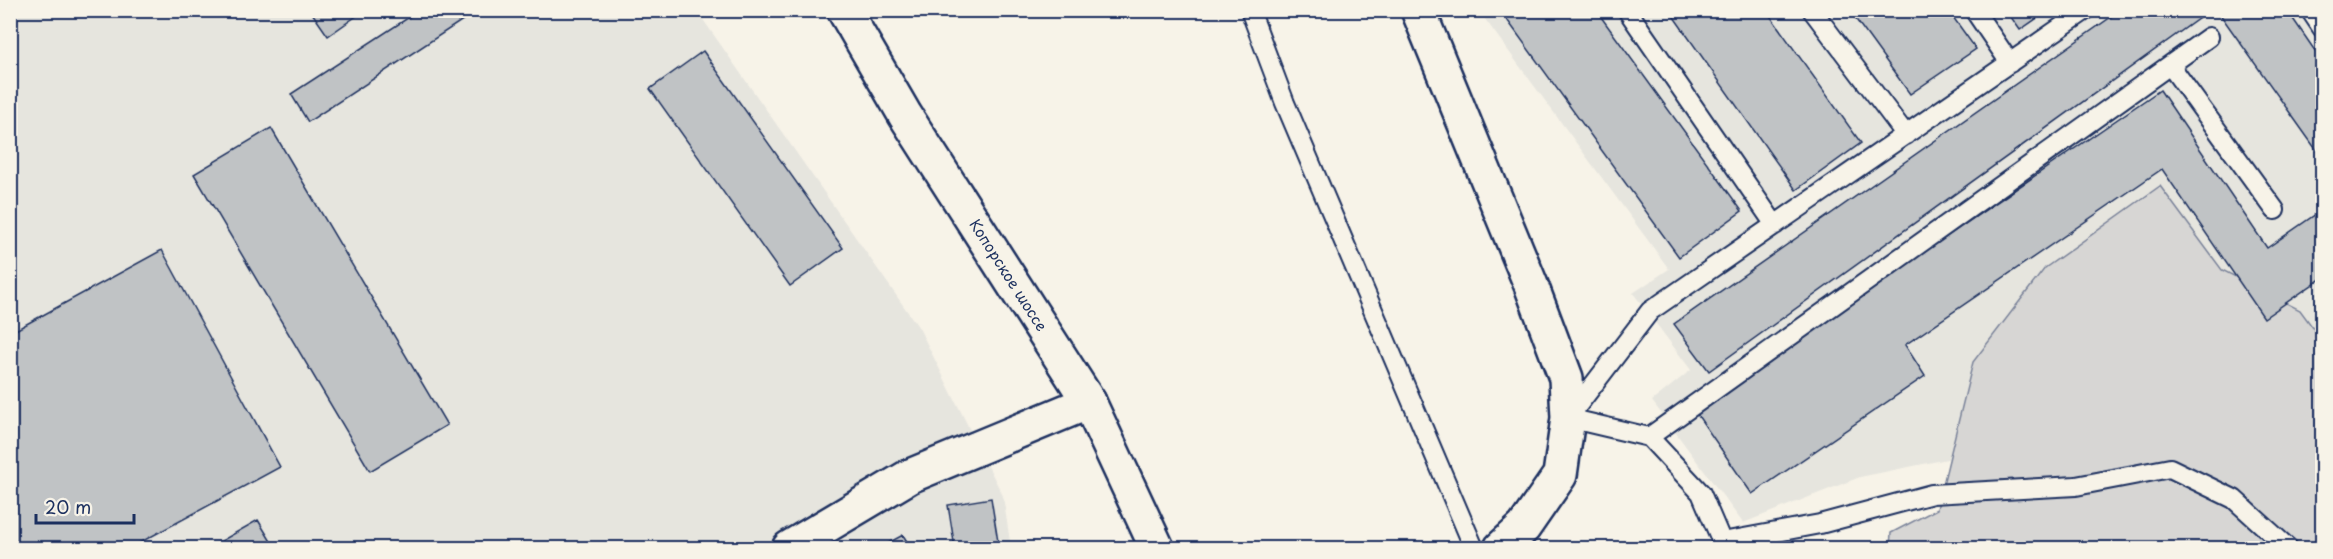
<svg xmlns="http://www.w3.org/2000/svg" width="2333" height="559" viewBox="0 0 2333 559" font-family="'Playpen Sans',sans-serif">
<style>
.built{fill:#e6e5de}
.green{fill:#d7d6d4;stroke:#798299;stroke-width:1.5}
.building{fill:#c0c3c5;stroke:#1b2f5e;stroke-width:1.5}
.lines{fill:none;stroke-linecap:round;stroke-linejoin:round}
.lane-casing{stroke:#1b2f5e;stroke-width:22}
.street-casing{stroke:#1b2f5e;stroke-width:38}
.secondary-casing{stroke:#1b2f5e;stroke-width:38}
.lane{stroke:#f7f3e8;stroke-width:18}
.street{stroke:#f7f3e8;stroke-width:33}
.secondary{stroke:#f7f3e8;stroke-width:33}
.labels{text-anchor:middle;stroke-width:6;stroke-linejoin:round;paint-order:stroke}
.street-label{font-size:15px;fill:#1b2f5e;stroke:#f7f3e8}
</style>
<rect width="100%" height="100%" fill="#f7f3e8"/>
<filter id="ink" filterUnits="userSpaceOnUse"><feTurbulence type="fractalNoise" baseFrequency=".0167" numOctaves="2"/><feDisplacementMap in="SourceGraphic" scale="12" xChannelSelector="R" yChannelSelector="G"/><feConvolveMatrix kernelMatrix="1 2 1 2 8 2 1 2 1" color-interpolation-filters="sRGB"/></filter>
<g filter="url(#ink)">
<path class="built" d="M 10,11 L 697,11 L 919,328 L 1003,496 L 1011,548 L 11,548 Z
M 1479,11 L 2322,11 L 2322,484 L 2156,416 L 1860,477 L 1743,523 L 1652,401 L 1691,370 L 1633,293 L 1669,269 Z"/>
<path class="green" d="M 2160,186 L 2222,270 L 2300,310 L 2322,340 L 2322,548 L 1890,548 L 1891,533 L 1937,509 L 1973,362 L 2045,268 Z"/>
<path class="building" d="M 310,10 L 365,10 L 328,36 Z
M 420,10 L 478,10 L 308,122 L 291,94 Z
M 1500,10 L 1596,10 L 1742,211 L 1679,257 Z
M 1669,10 L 1766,10 L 1861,143 L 1796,190 Z
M 1849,10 L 1948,10 L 1976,49 L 1910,94 Z
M 2006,10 L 2049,10 L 2020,30 Z
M 2121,10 L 2209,11 L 1709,371 L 1674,324 Z
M 2217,10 L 2287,10 L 2322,61 L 2322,158 Z
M 703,51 L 843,248 L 790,286 L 650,89 Z
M 2160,90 L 2267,248 L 2322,210 L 2322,278 L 2264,318 L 2162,169 L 1905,345 L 1925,376 L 1752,494 L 1694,410 Z
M 271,128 L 447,425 L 370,471 L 194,174 Z
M 162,250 L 280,467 L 130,548 L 10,548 L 10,333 Z
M 991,498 L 999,548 L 955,548 L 948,505 Z
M 258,520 L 275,548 L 209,548 Z
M 903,535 L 911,548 L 879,548 Z"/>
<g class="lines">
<g class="lane-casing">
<path id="lane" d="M 1250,10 L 1285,103 L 1474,548
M 1627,10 L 1775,225
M 1812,10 L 1906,135
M 1974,10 L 2010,63
M 2086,10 L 1650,311 L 1568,418 L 1649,437 L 1701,493 L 1722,542 L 1820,524 L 1932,494 L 2076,486 L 2170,468 L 2234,499 L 2288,548
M 2310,10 L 2322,28
M 2170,65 L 2275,210
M 1649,437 L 2209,37"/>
</g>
<g class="street-casing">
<path id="street" d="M 1418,10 L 1531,285 L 1566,378 L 1568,418 L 1560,475 L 1524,527 L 1501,548
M 789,548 L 910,476 L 1089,402"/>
</g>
<g class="secondary-casing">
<g id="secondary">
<path id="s1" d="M 844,10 L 905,115 L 1089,402 L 1157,548"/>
</g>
</g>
<use href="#lane" class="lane"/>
<use href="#street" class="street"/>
<use href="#secondary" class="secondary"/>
</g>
</g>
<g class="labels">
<g class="street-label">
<text dy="5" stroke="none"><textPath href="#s1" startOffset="312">Копорское шоссе</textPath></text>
</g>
</g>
<rect width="2333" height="559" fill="none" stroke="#f7f3e8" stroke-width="36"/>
<rect x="18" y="18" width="2297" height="523" fill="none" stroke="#1b2f5e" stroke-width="2" filter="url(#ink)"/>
<path d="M36 514v9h98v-9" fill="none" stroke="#1b2f5e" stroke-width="3"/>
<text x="45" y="514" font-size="18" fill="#1b2f5e" stroke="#f7f3e8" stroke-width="4.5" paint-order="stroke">20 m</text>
</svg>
